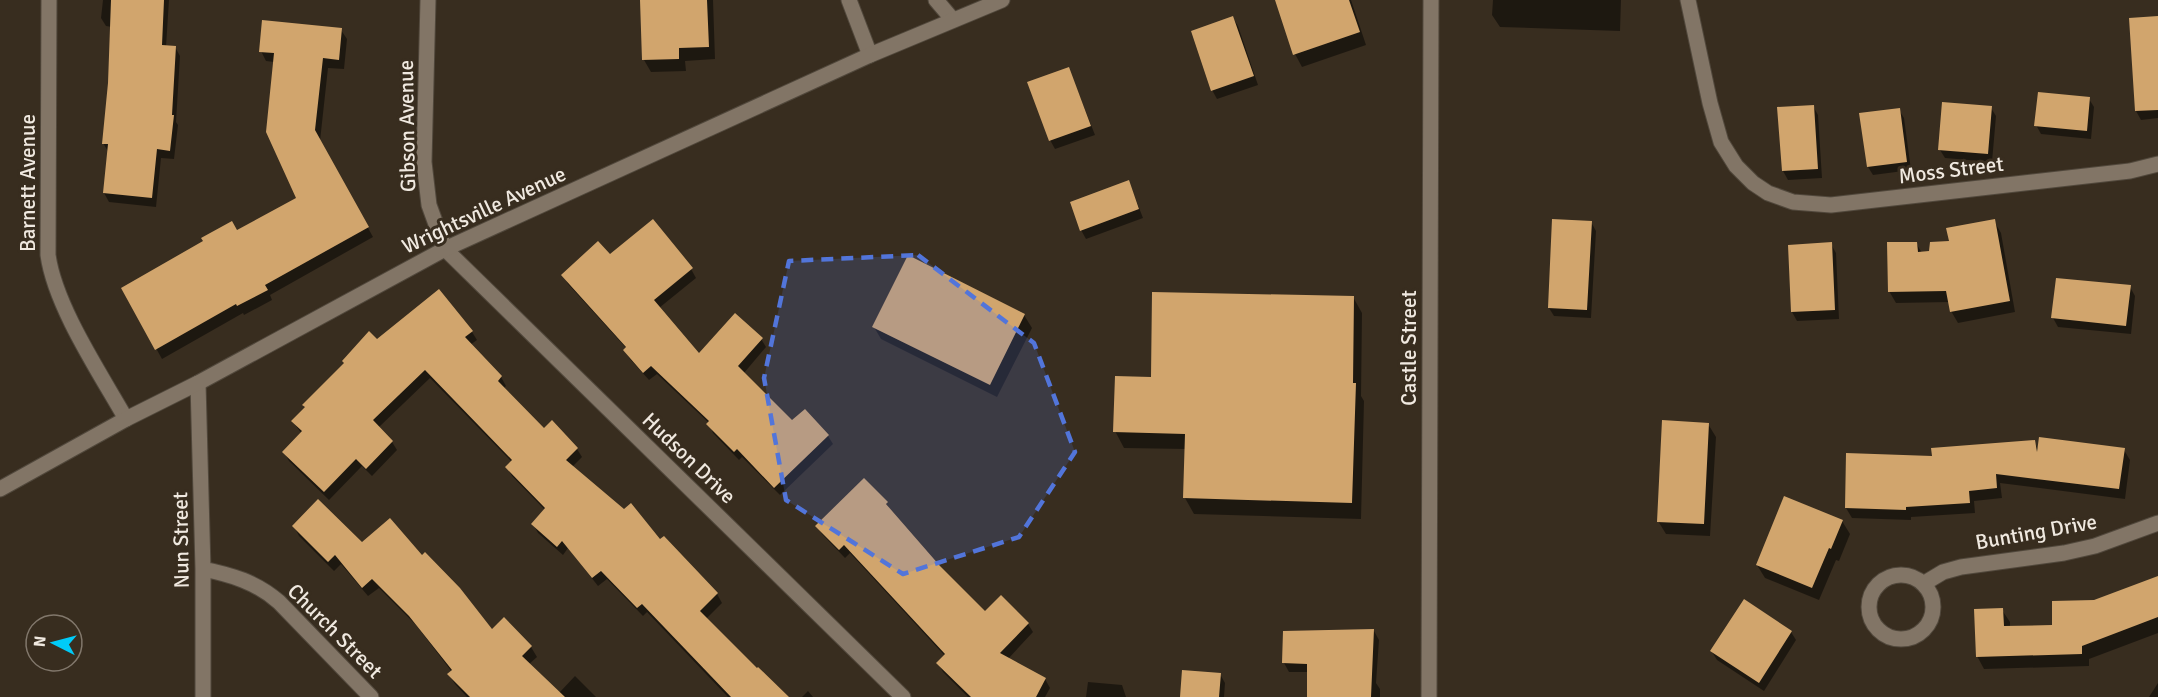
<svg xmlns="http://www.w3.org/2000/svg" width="2158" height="697" viewBox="0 0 2158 697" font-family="Signika,sans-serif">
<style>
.shadow{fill:#0007}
.building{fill:#d1a56d}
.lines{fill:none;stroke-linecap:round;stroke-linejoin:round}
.service-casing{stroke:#51483c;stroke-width:17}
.minor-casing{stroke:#51483c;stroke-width:17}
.tertiary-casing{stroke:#51483c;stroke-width:17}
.service{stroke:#827566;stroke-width:15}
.minor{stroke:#827566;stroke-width:15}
.tertiary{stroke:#827566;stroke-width:15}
.marked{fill:#5275da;fill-opacity:0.2;stroke:#5275da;stroke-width:4.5;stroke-dasharray:12 8;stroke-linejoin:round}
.labels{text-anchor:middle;stroke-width:6;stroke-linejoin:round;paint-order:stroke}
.street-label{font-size:21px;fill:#f0e9e0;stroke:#382d1f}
</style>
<rect width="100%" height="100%" fill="#382d1f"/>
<path class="shadow" d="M 103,0 L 169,0 L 166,47 L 175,47 L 180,56 L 176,122 L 178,125 L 174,159 L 161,158 L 156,207 L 109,202 L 104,193 L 109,153 L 103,143 L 110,83 L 112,27 L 106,26 L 101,18 Z
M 641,0 L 713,0 L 715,59 L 685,61 L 686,71 L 651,72 L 644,60 Z
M 1277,0 L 1351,0 L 1366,45 L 1302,67 L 1295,54 Z
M 1493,0 L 1621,0 L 1620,31 L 1500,27 L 1492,15 Z
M 1233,18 L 1238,26 L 1258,85 L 1217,99 L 1212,90 Z
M 2158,18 L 2158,118 L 2141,120 L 2136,111 Z
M 341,30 L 347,39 L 344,69 L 328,68 L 320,141 L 373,237 L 270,295 L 272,300 L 244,315 L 243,313 L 162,359 L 123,289 L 298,199 L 274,62 L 266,61 L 261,51 Z
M 1069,69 L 1095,135 L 1055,149 L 1050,140 Z
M 2089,99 L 2094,107 L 2091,139 L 2041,134 L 2036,125 Z
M 1813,106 L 1818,115 L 1822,178 L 1788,180 L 1783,171 L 1779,108 Z
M 1991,108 L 1996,116 L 1992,162 L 1945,158 L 1940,150 Z
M 1899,110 L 1904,118 L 1911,170 L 1873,175 L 1868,167 Z
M 1129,182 L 1143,218 L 1086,239 L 1081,230 Z
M 1994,221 L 2001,233 L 2015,312 L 1958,323 L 1951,311 L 1950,302 L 1896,303 L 1889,291 L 1916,243 L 1922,253 L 1931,253 Z
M 1591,222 L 1596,231 L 1591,318 L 1554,316 L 1549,308 Z
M 1831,244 L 1836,253 L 1839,319 L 1797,321 L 1792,312 Z
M 610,256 L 691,269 L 696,278 L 659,308 L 699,355 L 761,339 L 766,347 L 744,373 L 792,422 L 828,436 L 833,444 L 780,495 L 742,457 L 739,460 L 713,433 L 709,423 L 657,374 L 649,380 L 630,359 L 625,350 L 627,349 L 568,284 L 563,275 Z
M 2130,287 L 2135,296 L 2131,334 L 2058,327 L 2053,318 Z
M 1353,297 L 1362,313 L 1361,396 L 1364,401 L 1361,519 L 1194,514 L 1185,498 L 1186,449 L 1124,448 L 1115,431 L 1152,379 Z
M 1024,315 L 1032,328 L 997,397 L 881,339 L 874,327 Z
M 472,332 L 477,340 L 470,345 L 501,377 L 506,386 L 503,389 L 544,430 L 577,449 L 582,457 L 572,467 L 660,541 L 717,594 L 722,603 L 706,619 L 787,697 L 728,697 L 647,612 L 643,616 L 607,579 L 598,586 L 568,548 L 563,555 L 538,533 L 533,524 L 545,510 L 512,476 L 507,467 L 512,462 L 430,378 L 378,428 L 392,442 L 397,450 L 372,476 L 362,466 L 329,500 L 289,461 L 284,452 L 302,434 L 293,422 L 377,341 Z
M 1708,424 L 1716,437 L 1710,536 L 1666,534 L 1658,521 Z
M 2034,442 L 2039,450 L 2124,450 L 2130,460 L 2125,499 L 2000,483 L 2002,498 L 1974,501 L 1975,513 L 1911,517 L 1911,520 L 1852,518 L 1846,508 L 1934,458 Z
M 886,503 L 891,511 L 939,567 L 985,614 L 1028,624 L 1033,632 L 1008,659 L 1045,679 L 1050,688 L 1045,697 L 968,697 L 943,672 L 938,663 L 945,656 L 850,553 L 845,558 L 822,534 L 817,526 Z
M 1842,521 L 1850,534 L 1839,561 L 1836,560 L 1819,600 L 1765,578 L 1757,565 Z
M 294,526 L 362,544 L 492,632 L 531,647 L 537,657 L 528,665 L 559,693 L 575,676 L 596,697 L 467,697 L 455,684 L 449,675 L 452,672 L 416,625 L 379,588 L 368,596 L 341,564 L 334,571 L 299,536 Z
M 2158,577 L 2158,633 L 2089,659 L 2089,666 L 1984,669 L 1977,656 L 2002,610 L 2010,622 L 2010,628 L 2054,626 L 2094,602 Z
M 1374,631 L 1379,640 L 1376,683 L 1380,689 L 1380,697 L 1308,697 L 1309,672 L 1289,672 L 1284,663 Z
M 1791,632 L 1796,640 L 1764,691 L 1717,660 L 1712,652 Z
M 1220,674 L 1225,683 L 1224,697 L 1182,697 Z
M 1088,682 L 1122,685 L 1126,697 L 1086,697 Z
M 2158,683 L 2158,697 L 2149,697 Z
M 808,691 L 813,697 L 802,697 Z"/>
<path class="building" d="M 111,0 L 164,0 L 162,45 L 176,46 L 172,115 L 174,115 L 170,151 L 157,149 L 152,198 L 103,193 L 108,144 L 102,144 L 108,83 Z
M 640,0 L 707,0 L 709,47 L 679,48 L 679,59 L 642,60 Z
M 1275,0 L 1349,0 L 1360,32 L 1293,55 Z
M 1233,16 L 1254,76 L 1211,91 L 1191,31 Z
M 2158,16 L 2158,110 L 2135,111 L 2129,18 Z
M 262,20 L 342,28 L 339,60 L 323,58 L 315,130 L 369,227 L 265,285 L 268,290 L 237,306 L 236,304 L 155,350 L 121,288 L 203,241 L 201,238 L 232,221 L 237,230 L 296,198 L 266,132 L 274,53 L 259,52 Z
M 1069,67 L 1091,126 L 1049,141 L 1027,82 Z
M 2038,92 L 2090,97 L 2087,131 L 2034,126 Z
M 1942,102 L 1992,106 L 1988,154 L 1938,150 Z
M 1814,105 L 1818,169 L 1782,171 L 1777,107 Z
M 1900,108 L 1907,162 L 1867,167 L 1859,113 Z
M 1129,180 L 1139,209 L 1080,231 L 1070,202 Z
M 653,219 L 693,268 L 654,300 L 699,353 L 735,313 L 763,338 L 738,366 L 792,420 L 805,409 L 829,435 L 774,488 L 737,449 L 734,452 L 706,424 L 709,421 L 651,366 L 643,373 L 623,350 L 626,347 L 561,275 L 598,241 L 610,254 Z
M 1552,219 L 1592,221 L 1587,310 L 1548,308 Z
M 1995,219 L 2010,301 L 1950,312 L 1946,291 L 1888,292 L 1887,242 L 1917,242 L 1918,252 L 1929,251 L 1930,242 L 1949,241 L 1946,228 Z
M 1832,242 L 1835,310 L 1791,312 L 1788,245 Z
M 908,255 L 1025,314 L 990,385 L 872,327 Z
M 2056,278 L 2131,285 L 2126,326 L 2051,318 Z
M 439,289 L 473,331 L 465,337 L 502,376 L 498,381 L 544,428 L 552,420 L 578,448 L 566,460 L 624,509 L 631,503 L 660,539 L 664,536 L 718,593 L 700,611 L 757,668 L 758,667 L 789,697 L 731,697 L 642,604 L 637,608 L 601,571 L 592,578 L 562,541 L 557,547 L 531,524 L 545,508 L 505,467 L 512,460 L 425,370 L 373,420 L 393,441 L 366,469 L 356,459 L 324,492 L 282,452 L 302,431 L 291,421 L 305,407 L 302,405 L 344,363 L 342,361 L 369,331 L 377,339 Z
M 1152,292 L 1354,296 L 1353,383 L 1356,383 L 1352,503 L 1183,498 L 1185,434 L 1113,432 L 1115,376 L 1151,377 Z
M 1662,420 L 1709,423 L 1704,524 L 1657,522 Z
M 2039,437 L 2125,448 L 2119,489 L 1996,474 L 1997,488 L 1969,491 L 1970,503 L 1906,507 L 1906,510 L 1845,508 L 1846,453 L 1932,456 L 1931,448 L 2035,440 L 2037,452 Z
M 864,478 L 888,502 L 886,504 L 940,566 L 985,611 L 1001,595 L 1029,623 L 1000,653 L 1046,678 L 1036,697 L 971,697 L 936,663 L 945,654 L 844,545 L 839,550 L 815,526 Z
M 1784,496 L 1843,520 L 1831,549 L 1829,548 L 1812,588 L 1756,565 Z
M 318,499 L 362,542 L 390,518 L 422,555 L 425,552 L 460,588 L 492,629 L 504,617 L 532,646 L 522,656 L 565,697 L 470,697 L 447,674 L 452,670 L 409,616 L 372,579 L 362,588 L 335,555 L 328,562 L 292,526 Z
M 2158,576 L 2158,617 L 2082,646 L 2082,654 L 1976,657 L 1974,609 L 2003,608 L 2004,626 L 2052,625 L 2052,601 L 2094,600 Z
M 1744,599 L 1792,631 L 1759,683 L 1710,651 Z
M 1374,629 L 1371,697 L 1307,697 L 1307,664 L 1282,663 L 1283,631 Z
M 1182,670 L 1221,673 L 1219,697 L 1180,697 Z"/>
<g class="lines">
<g class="service-casing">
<path id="service" d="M 936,0 L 953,20"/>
</g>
<g class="minor-casing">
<path id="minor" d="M 49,0 L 48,255 C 55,306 100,373 126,419
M 428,0 L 424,162 L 429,205 L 445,249 L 903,697
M 849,0 L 870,55
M 1688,0 L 1710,103 L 1721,142 L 1736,166 L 1753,183 L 1768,193 L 1793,202 L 1831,205 L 2130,171 L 2158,164
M 198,383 L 203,569 L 203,697
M 203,569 C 232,575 256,582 279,602 L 371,697
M1869 607a32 32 0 1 1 64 0a32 32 0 1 1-64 0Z
M 1923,584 L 1943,572 L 1961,567 L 2064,553 L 2095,546 L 2158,523"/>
</g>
<g class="tertiary-casing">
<path id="tertiary" d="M 0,489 L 126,419 L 198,383 L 445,249 L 870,55 L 1002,0
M 1429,697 L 1431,0"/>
</g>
<use href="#service" class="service"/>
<use href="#minor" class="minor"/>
<use href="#tertiary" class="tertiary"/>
</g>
<path class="marked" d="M 918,255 L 1034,343 L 1075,452 L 1019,537 L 903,574 L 786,500 L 764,378 L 789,261 Z"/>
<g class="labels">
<g class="street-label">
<text transform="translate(407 126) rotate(-91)" y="7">Gibson Avenue</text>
<text transform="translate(1951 170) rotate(-7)" y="7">Moss Street</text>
<text transform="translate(28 183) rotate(-90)" y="7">Barnett Avenue</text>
<text transform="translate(484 210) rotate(-25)" y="7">Wrightsville Avenue</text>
<text transform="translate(1409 348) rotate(-90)" y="7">Castle Street</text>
<text transform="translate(689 458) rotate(44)" y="7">Hudson Drive</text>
<text transform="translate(2036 532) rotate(-10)" y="7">Bunting Drive</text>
<text transform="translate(181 540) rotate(-91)" y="7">Nun Street</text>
<text transform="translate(335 631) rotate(45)" y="7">Church Street</text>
</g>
</g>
<g transform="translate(54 643) rotate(276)"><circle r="28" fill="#382d1f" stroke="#82786c" stroke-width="1.5"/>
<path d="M0-4.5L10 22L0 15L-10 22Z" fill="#00cbf8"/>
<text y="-9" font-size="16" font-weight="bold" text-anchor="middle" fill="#f0e9e0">N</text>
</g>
</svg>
